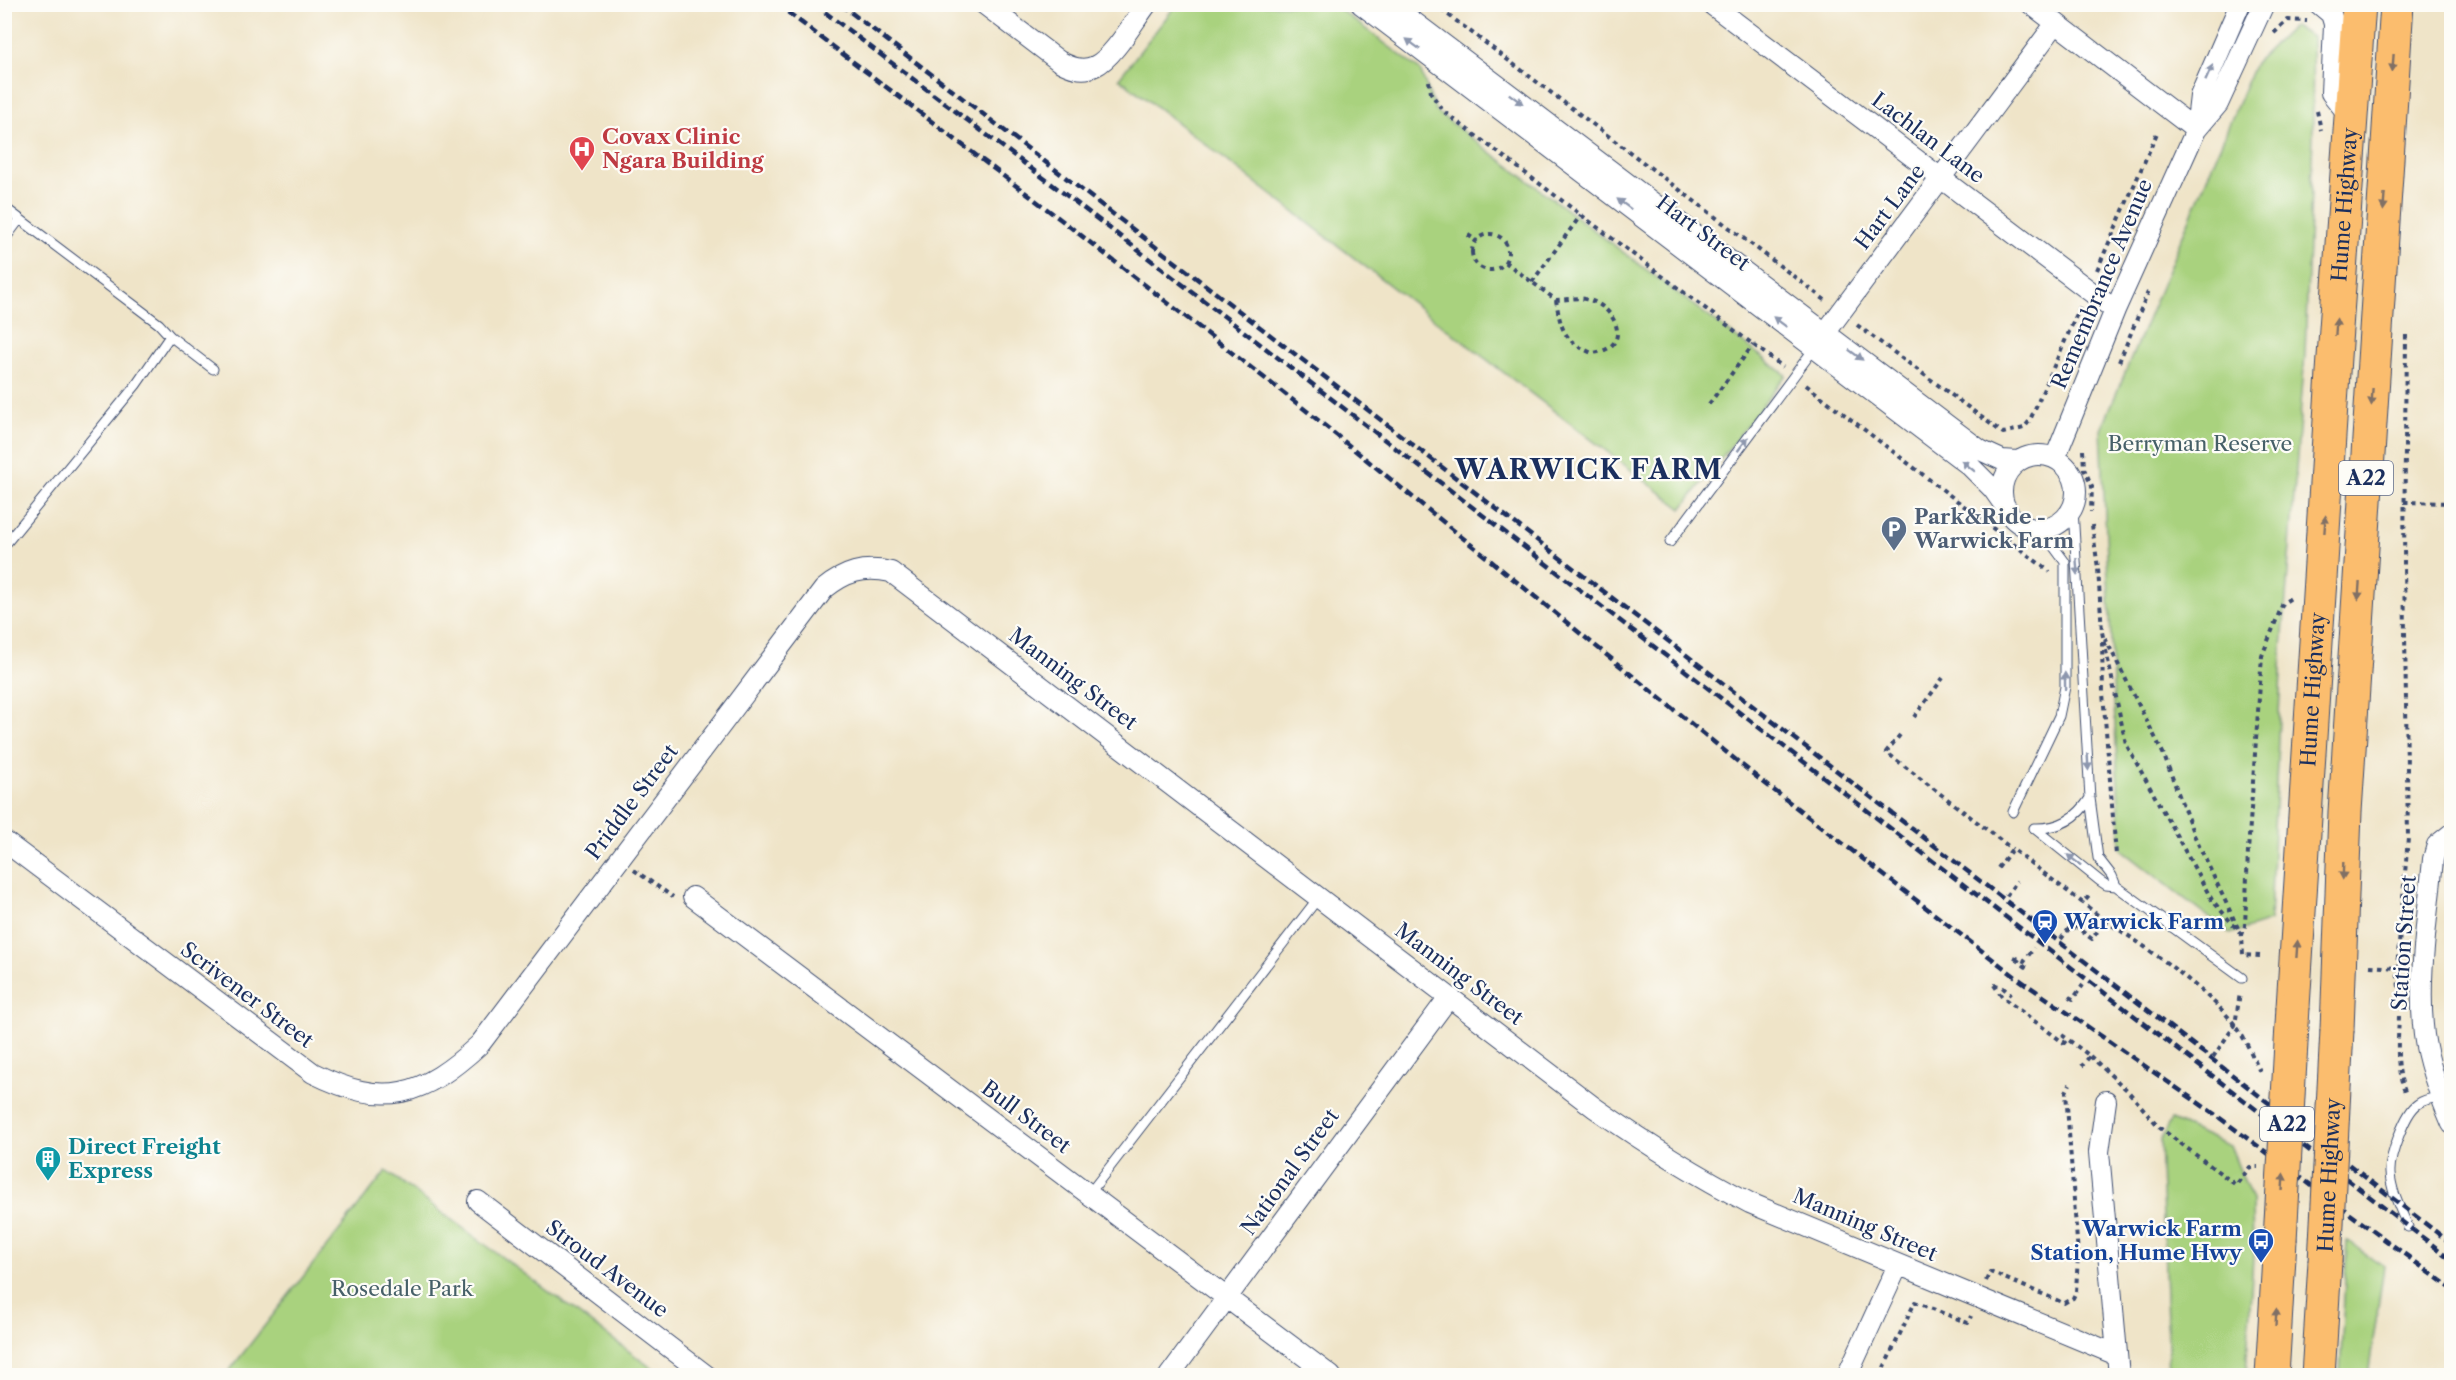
<svg xmlns="http://www.w3.org/2000/svg" width="2456" height="1380" viewBox="0 0 2456 1380" font-family="'Libre Caslon Text',serif">
<style>
.green{fill:#a9d27e;stroke:#62806e;stroke-width:1.5}
.lines{fill:none;stroke-linecap:round;stroke-linejoin:round}
.lane-casing{stroke:#3b4a6e;stroke-width:11}
.street-casing{stroke:#3b4a6e;stroke-width:22}
.highway-casing{stroke:#3b4a6e;stroke-width:35}
.path{stroke:#3b4a6e;stroke-width:4;stroke-dasharray:4.5 4.5;stroke-linecap:butt}
.lane{stroke:#fff;stroke-width:9}
.street{stroke:#fff;stroke-width:20}
.highway{stroke:#fbbd6e;stroke-width:33}
.rail{stroke:#1b2f5e;stroke-width:4.5;stroke-dasharray:9 4.5;stroke-linecap:butt}
.highway-bridge-casing{stroke:#3b4a6e;stroke-width:35;stroke-linecap:butt}
.highway-bridge{stroke:#fbbd6e;stroke-width:33}
.oneway{fill:#8d97ae}
.oneway2{fill:#806f65}
.labels{text-anchor:middle;stroke-width:4.5;stroke-linejoin:round;paint-order:stroke}
.shield{fill:#fdfcf7;stroke:#5f6c8c;stroke-width:1.5}
.shield-label{font-size:20px;font-weight:bold;fill:#1b2f5e}
.health-label{font-size:21px;font-weight:bold;fill:#be3a42;stroke:#fdfcf7;text-anchor:start}
.street-label{font-size:21px;fill:#1b2f5e;stroke:#fdfcf7}
.park-label{font-size:21px;fill:#466068;stroke:#fdfcf7}
.service-label{font-size:21px;font-weight:bold;fill:#4e5e75;stroke:#fdfcf7;text-anchor:start}
.transit-label{font-size:21px;font-weight:bold;fill:#164399;stroke:#fdfcf7;text-anchor:start}
.culture-label{font-size:21px;font-weight:bold;fill:#0d838f;stroke:#fdfcf7;text-anchor:start}
.district-label{font-size:27px;font-weight:bold;letter-spacing:1.5px;fill:#1b2f5e;stroke:#fdfcf7}
</style>
<rect width="100%" height="100%" fill="#fdfcf7"/>
<filter id="ink" filterUnits="userSpaceOnUse"><feTurbulence type="fractalNoise" baseFrequency=".0167" numOctaves="2"/><feDisplacementMap in="SourceGraphic" scale="12" xChannelSelector="R" yChannelSelector="G"/><feConvolveMatrix kernelMatrix="1 2 1 2 8 2 1 2 1" color-interpolation-filters="sRGB"/></filter>
<filter id="wash" filterUnits="userSpaceOnUse"><feTurbulence type="fractalNoise" baseFrequency=".008" numOctaves="4" result="noise"/><feDisplacementMap in="SourceGraphic" scale="24" xChannelSelector="R" yChannelSelector="G"/><feGaussianBlur stdDeviation="1.35" result="paint"/><feColorMatrix in="noise" values="0 0 0 0 0 0 0 0 0 0 0 0 0 0 0 0 0 1.4 0 .05"/><feComposite in="paint" operator="in"/></filter>
<g filter="url(#wash)">
<rect width="100%" height="100%" fill="#efe4c8"/>
<path class="green" d="M 1176,5 L 1334,5 L 1420,70 L 1436,111 L 1786,375 L 1682,509 L 1119,78 Z
M 2293,26 L 2312,37 L 2313,134 L 2305,354 L 2282,648 L 2270,921 L 2230,934 L 2121,849 L 2101,430 L 2255,63 Z
M 2171,1120 L 2230,1146 L 2252,1200 L 2253,1258 L 2246,1375 L 2169,1375 L 2160,1140 Z
M 386,1171 L 661,1375 L 226,1375 Z
M 2347,1241 L 2384,1266 L 2368,1375 L 2340,1375 Z"/>
</g>
<g filter="url(#ink)">
<g class="lines">
<g class="lane-casing">
<path id="lane" d="M 4,207 L 159,324 L 170,336 L 136,385 L 4,546
M 4,240 L 19,220
M 170,336 L 213,369
M 2073,509 L 2090,798 L 2098,858 L 2112,876 L 2116,886
M 1670,542 L 1816,346
M 2013,812 L 2059,716 L 2065,687 L 2065,562 L 2048,539 L 2031,528
M 2034,828 L 2100,881 L 2106,885 L 2116,886 L 2242,978
M 2034,828 C 2059,829 2077,819 2090,798
M 1089,1194 L 1319,897
M 2408,1227 C 2401,1210 2391,1191 2390,1173 C 2389,1158 2405,1112 2418,1104 C 2424,1099 2433,1098 2440,1097"/>
</g>
<g class="street-casing">
<path id="street" d="M 984,4 L 1059,61 C 1070,67 1082,72 1095,66 C 1113,58 1134,21 1147,4
M 1361,4 L 1969,465 L 1993,489 L 2007,509
M 1390,4 L 1980,450 L 2002,460 L 2018,461
M 1711,4 L 2115,310
M 2031,4 L 2196,130
M 2319,4 L 2331,14 L 2334,24 L 2331,93 L 2351,118
M 2196,130 L 2200,96 L 2240,4
M 1826,332 L 2056,23
M2002 492a37 37 0 1 1 74 0a37 37 0 1 1-74 0Z
M 2055,458 L 2115,310 L 2196,130 L 2218,104 L 2264,4
M 2452,833 L 2437,845 L 2433,859 C 2428,917 2417,978 2424,1035 C 2428,1065 2440,1096 2452,1124
M 4,841 L 313,1073 C 385,1109 422,1097 480,1044 L 824,589 C 845,572 863,566 891,572 L 1595,1108 C 1645,1143 1696,1175 1750,1203 L 2117,1355
M 693,897 L 1331,1376
M 2106,1101 L 2099,1152 L 2119,1376
M 478,1201 L 707,1376
M 1169,1376 L 1449,997
M 1847,1376 L 1898,1265"/>
</g>
<g class="highway-casing">
<g id="highway">
<path id="s1" d="M 2293,1007 L 2334,357 L 2359,4"/>
<path d="M 2337,1030 L 2345,812 L 2397,4"/>
<path d="M 2272,1376 L 2280,1240"/>
<path d="M 2318,1376 L 2325,1262"/>
</g>
</g>
<path class="path" d="M 1434,4 L 1825,300
M 2274,33 L 2288,20 L 2307,21
M 1429,81 L 1431,93 L 1443,111 L 1783,367
M 2317,111 L 2321,130
M1472 252a18 18 0 1 1 36 0a18 18 0 1 1-36 0Z
M 1468,235 L 1477,241
M 1505,262 L 1556,300 C 1565,300 1576,297 1585,299 C 1616,304 1635,349 1592,353 C 1563,341 1561,329 1556,300
M 2097,270 L 2157,133
M 1532,282 L 1581,215
M 1857,325 L 2003,433 L 2024,428 L 2030,420 L 2080,307
M 2119,362 L 2148,292
M 1806,385 L 2050,572
M 1709,404 L 1753,345
M 2083,450 L 2084,469 L 2092,486 L 2091,512
M 2404,502 L 2452,503
M 2092,525 L 2098,568 L 2102,632 L 2126,744 L 2212,900 L 2242,935
M 2105,638 L 2163,753 L 2194,835 L 2238,928
M 2102,642 L 2103,693 L 2116,855
M 1914,717 L 1943,678
M 1900,735 L 1886,752 L 2012,849
M 1998,868 L 2012,849 L 2083,903 L 2090,895
M 634,870 L 673,897
M 2006,896 L 2017,881
M 2067,920 L 2092,939 L 2105,921 L 2083,903
M 2105,921 C 2142,943 2209,991 2235,1025 C 2246,1039 2253,1058 2261,1074
M 2061,939 L 2071,926 L 2075,929
M 2260,956 L 2243,955 L 2242,935 L 2245,926 L 2248,851 L 2262,656 L 2283,603 L 2291,598
M 2014,957 L 2024,961 L 2034,948
M 2016,959 L 2030,970
M 2370,966 L 2396,968
M 1994,985 L 2002,997 L 2064,1043 L 2067,1039
M 1994,985 L 2001,986 L 2011,995
M 2399,987 L 2397,968 L 2408,838 L 2404,566 L 2406,333
M 2069,997 L 2073,999 L 2083,985
M 2399,1016 C 2398,1042 2395,1069 2406,1094
M 2062,1035 L 2090,1056 L 2082,1066
M 2090,1056 L 2127,1090 L 2160,1128 L 2236,1185 L 2250,1167 L 2258,1167
M 2213,1057 L 2235,1025 L 2240,993
M 1986,1281 L 1990,1272 L 2064,1303 L 2073,1298 L 2076,1292 L 2078,1255 L 2066,1092 L 2070,1084
M 1880,1376 L 1915,1302 L 1968,1323 L 1971,1316"/>
<use href="#lane" class="lane"/>
<use href="#street" class="street"/>
<use href="#highway" class="highway"/>
<path class="rail" d="M 777,4 L 1060,219 L 1303,408 L 1758,778 L 2017,978 L 2213,1113 L 2452,1289
M 814,4 L 1074,201 L 2452,1260
M 840,4 L 2452,1244"/>
<g class="highway-bridge-casing">
<g id="highway-bridge">
<path d="M 2280,1240 L 2293,1007"/>
<path id="s2" d="M 2325,1262 L 2337,1030"/>
</g>
</g>
<use href="#highway-bridge" class="highway-bridge"/>
</g>
<defs><path id="oneway-solid" d="M-6-.8H1V-3.2L6.5 0L1 3.2V.8H-6Z" transform="scale(1.5)"/></defs>
<g class="oneway">
<use href="#oneway-solid" transform="translate(1413 44) rotate(-143)"/>
<use href="#oneway-solid" transform="translate(2209 73) rotate(-66)"/>
<use href="#oneway-solid" transform="translate(1516 99) rotate(37)"/>
<use href="#oneway-solid" transform="translate(1624 204) rotate(-143)"/>
<use href="#oneway-solid" transform="translate(1780 322) rotate(-143)"/>
<use href="#oneway-solid" transform="translate(1856 355) rotate(37)"/>
<use href="#oneway-solid" transform="translate(1743 444) rotate(-53)"/>
<use href="#oneway-solid" transform="translate(1968 466) rotate(-141)"/>
<use href="#oneway-solid" transform="translate(2077 567) rotate(86)"/>
<use href="#oneway-solid" transform="translate(2065 681) rotate(-91)"/>
<use href="#oneway-solid" transform="translate(2088 762) rotate(87)"/>
<use href="#oneway-solid" transform="translate(2074 860) rotate(-142)"/>
</g>
<g class="oneway2">
<use href="#oneway-solid" transform="translate(2393 63) rotate(94)"/>
<use href="#oneway-solid" transform="translate(2384 202) rotate(94)"/>
<use href="#oneway-solid" transform="translate(2336 327) rotate(-86)"/>
<use href="#oneway-solid" transform="translate(2372 397) rotate(94)"/>
<use href="#oneway-solid" transform="translate(2325 524) rotate(-86)"/>
<use href="#oneway-solid" transform="translate(2359 591) rotate(94)"/>
<use href="#oneway-solid" transform="translate(2343 871) rotate(92)"/>
<use href="#oneway-solid" transform="translate(2297 949) rotate(-86)"/>
<use href="#oneway-solid" transform="translate(2283 1182) rotate(-87)"/>
<use href="#oneway-solid" transform="translate(2276 1317) rotate(-87)"/>
</g>
</g>
<defs>
<g id="hospital-pin" transform="scale(1.35)"><path d="M0 17L-7.5 6A9.5 9.5 0 1 1 7.5 6Z" fill="#e0444e" stroke="#fdfcf7"/><path d="M-5-5h3v3.5h4V-5h3V5h-3V1.5h-4V5h-3Z" fill="#fff"/></g>
<g id="parking-pin" transform="scale(1.35)"><path d="M0 17L-7.5 6A9.5 9.5 0 1 1 7.5 6Z" fill="#5c6f8a" stroke="#fdfcf7"/><path d="M-3.5-5.5H1a3.5 3.5 0 0 1 0 7H-1V5.5H-3.5ZM-1-3.4V-.6H.8a1.4 1.4 0 0 0 0-2.8Z" fill="#fff"/></g>
<g id="station-pin" transform="scale(1.35)"><path d="M0 17L-7.5 6A9.5 9.5 0 1 1 7.5 6Z" fill="#1a4fb4" stroke="#fdfcf7"/><path d="M-3-6H3Q5-6 5-4V2Q5 4 3 4L4.5 6H3L1.5 4h-3L-3 6H-4.5L-3 4Q-5 4-5 2V-4Q-5-6-3-6ZM-3.5-4v3h7v-3ZM-3.5 1v1.5H-2V1ZM2 1v1.5H3.5V1Z" fill="#fff"/></g>
<g id="building-pin" transform="scale(1.35)"><path d="M0 17L-7.5 6A9.5 9.5 0 1 1 7.5 6Z" fill="#0f9aa8" stroke="#fdfcf7"/><path d="M-4-6H4V6H1V3H-1V6H-4ZM-2.5-4.3h1.7v1.8h-1.7ZM.8-4.3h1.7v1.8H.8ZM-2.5-1h1.7V.8h-1.7ZM.8-1h1.7V.8H.8Z" fill="#fff"/></g>
<g id="bus-pin" transform="scale(1.35)"><path d="M0 17L-7.5 6A9.5 9.5 0 1 1 7.5 6Z" fill="#1a4fb4" stroke="#fdfcf7"/><path d="M-5-6H5V4H4V6H2V4H-2V6H-4V4H-5ZM-3.5-4V0h7V-4ZM-3.5 1.2v1.5H-2V1.2ZM2 1.2v1.5H3.5V1.2Z" fill="#fff"/></g>
</defs>
<g fill-rule="evenodd">
<use href="#hospital-pin" x="582" y="149"/>
<use href="#parking-pin" x="1894" y="529"/>
<use href="#station-pin" x="2045" y="922"/>
<use href="#building-pin" x="48" y="1159"/>
<use href="#bus-pin" x="2261" y="1241"/>
</g>
<g class="labels">
<g class="shield">
<rect x="2339" y="461" width="54" height="34" rx="4.5"/>
<rect x="2260" y="1107" width="54" height="34" rx="4.5"/>
</g>
<g class="shield-label">
<text x="2366" y="485">A22</text>
<text x="2287" y="1131">A22</text>
</g>
<g class="health-label">
<text x="602" y="144">Covax Clinic<tspan x="602" dy="24">Ngara Building</tspan></text>
</g>
<g class="street-label">
<text transform="translate(1928 138) rotate(37)" y="7">Lachlan Lane</text>
<text dy="7" stroke="none"><textPath href="#s1" startOffset="804">Hume Highway</textPath></text>
<text transform="translate(1890 207) rotate(-53)" y="7">Hart Lane</text>
<text transform="translate(1703 233) rotate(37)" y="7">Hart Street</text>
<text transform="translate(2102 284) rotate(-67)" y="7">Remembrance Avenue</text>
<text transform="translate(1073 679) rotate(37)" y="7">Manning Street</text>
<text dy="7" stroke="none"><textPath href="#s1" startOffset="318">Hume Highway</textPath></text>
<text transform="translate(632 802) rotate(-53)" y="7">Priddle Street</text>
<text transform="translate(2404 943) rotate(-86)" y="7">Station Street</text>
<text transform="translate(1459 974) rotate(37)" y="7">Manning Street</text>
<text transform="translate(247 995) rotate(37)" y="7">Scrivener Street</text>
<text transform="translate(1026 1117) rotate(37)" y="7">Bull Street</text>
<text transform="translate(1290 1172) rotate(-54)" y="7">National Street</text>
<text dy="7" stroke="none"><textPath href="#s2" startOffset="87">Hume Highway</textPath></text>
<text transform="translate(1865 1225) rotate(23)" y="7">Manning Street</text>
<text transform="translate(607 1269) rotate(37)" y="7">Stroud Avenue</text>
</g>
<g class="park-label">
<text x="2200" y="451">Berryman Reserve</text>
<text x="402" y="1296">Rosedale Park</text>
</g>
<g class="service-label">
<text x="1914" y="524">Park&amp;Ride -<tspan x="1914" dy="24">Warwick Farm</tspan></text>
</g>
<g class="transit-label">
<text x="2064" y="929">Warwick Farm</text>
<text x="2242" y="1236" text-anchor="end">Warwick Farm<tspan x="2242" dy="24">Station, Hume Hwy</tspan></text>
</g>
<g class="culture-label">
<text x="68" y="1154">Direct Freight<tspan x="68" dy="24">Express</tspan></text>
</g>
<g class="district-label">
<text x="1589" y="479">WARWICK FARM</text>
</g>
</g>
<rect width="2456" height="1380" fill="none" stroke="#fdfcf7" stroke-width="24"/>
</svg>
